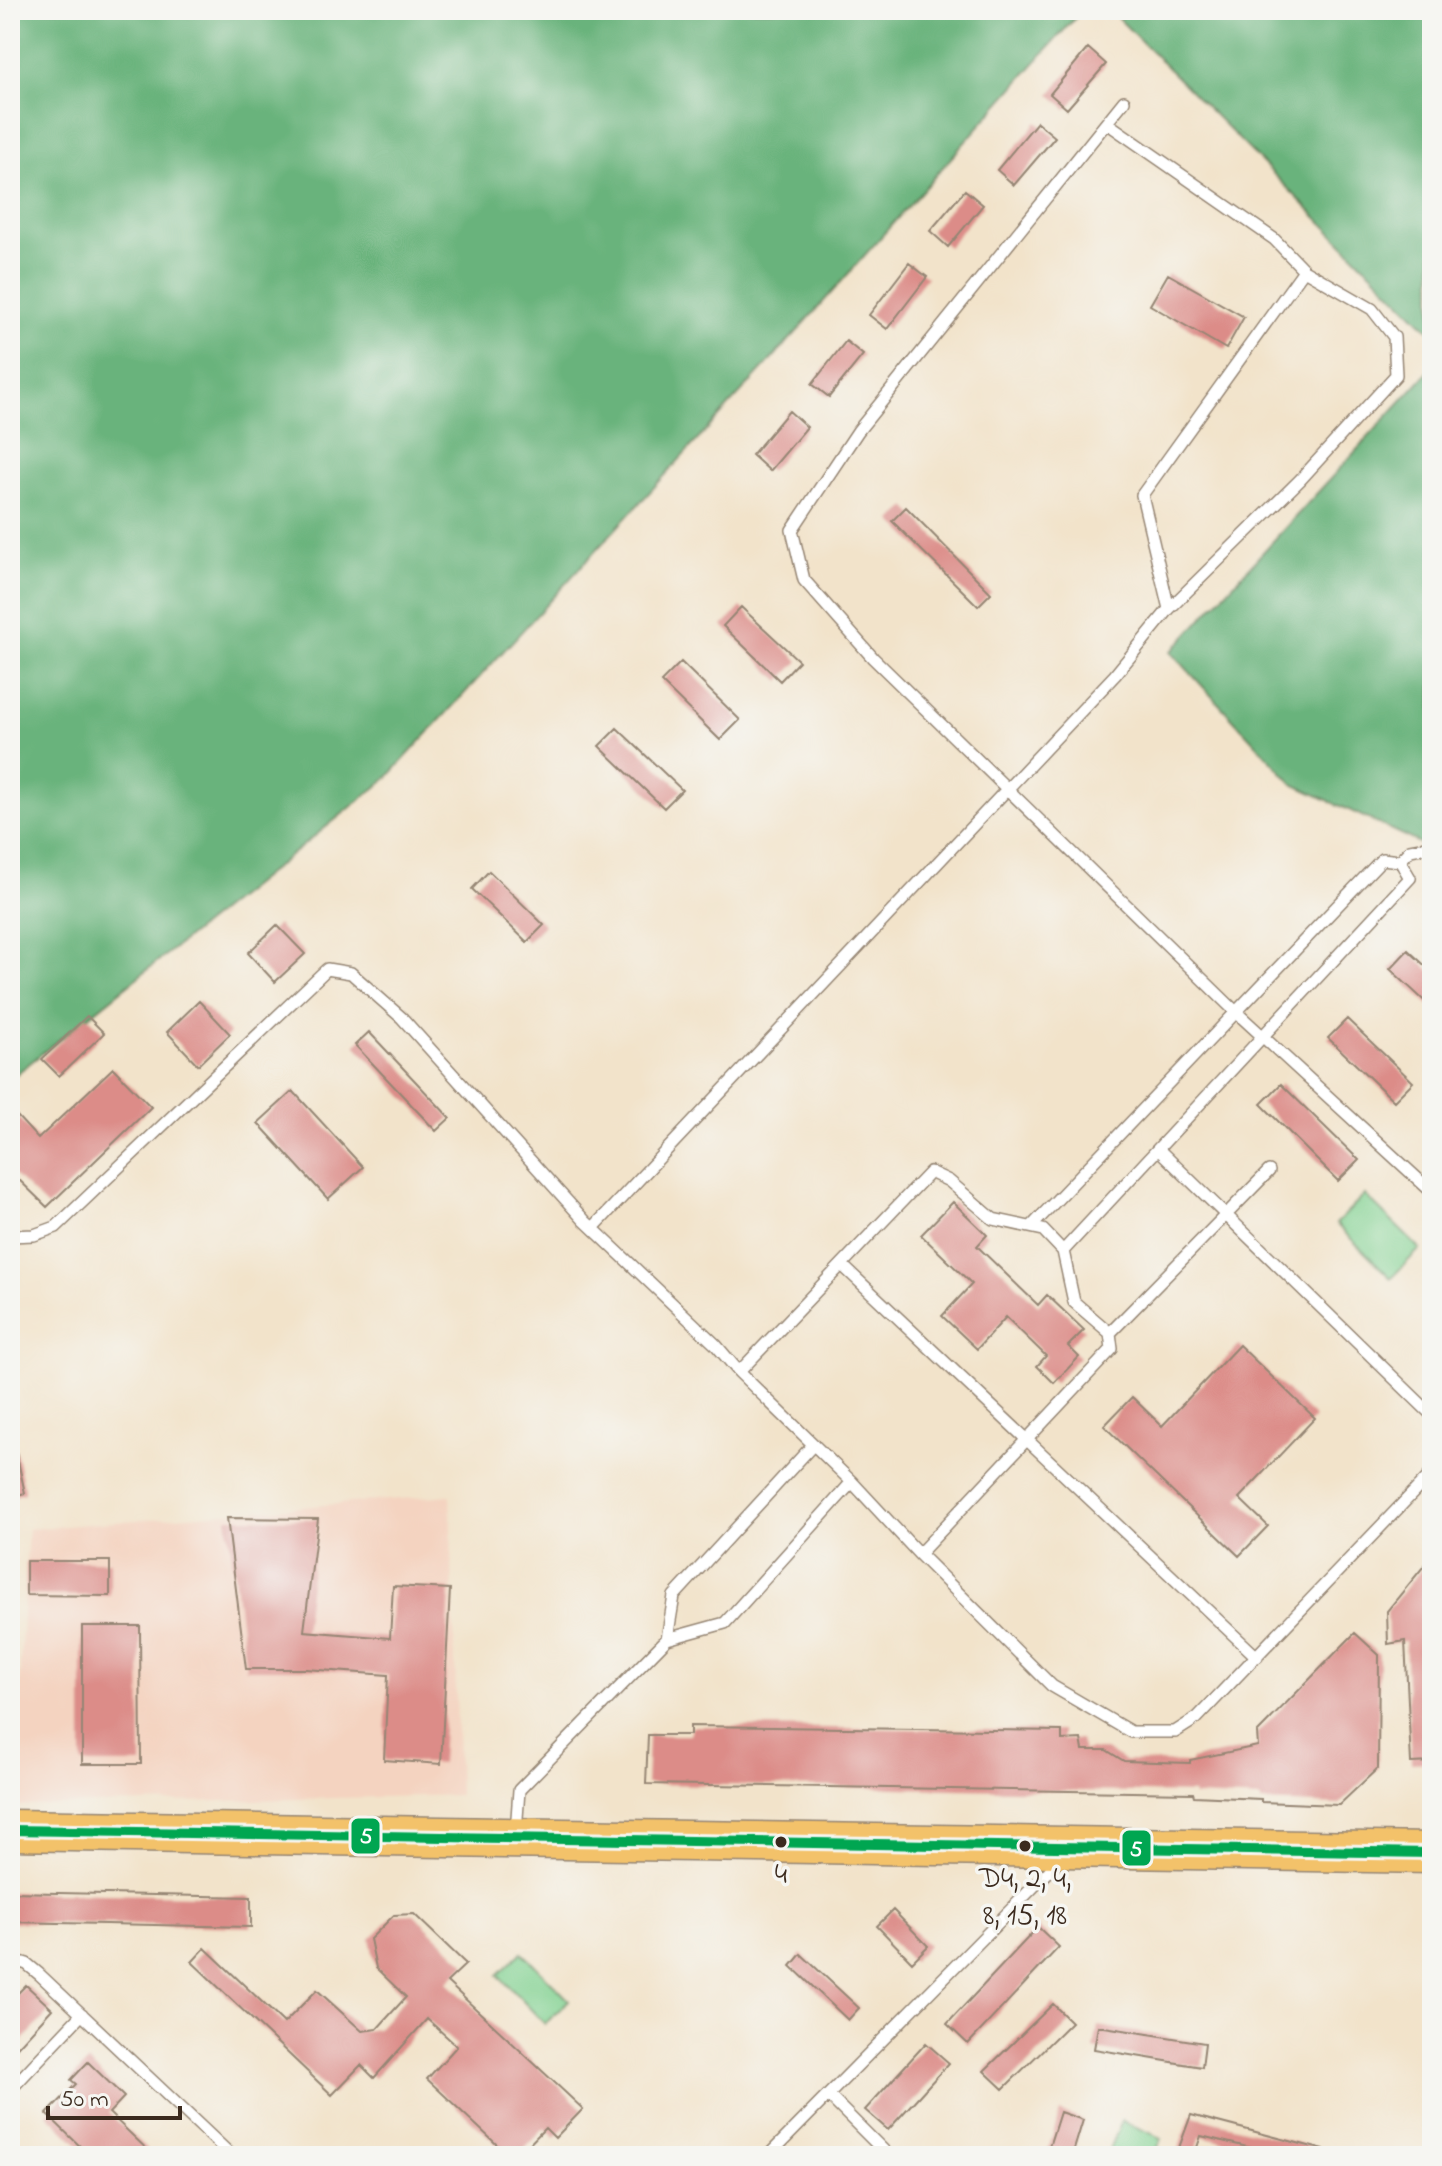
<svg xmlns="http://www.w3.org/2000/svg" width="1442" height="2166" viewBox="0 0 1442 2166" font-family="'Indie Flower',sans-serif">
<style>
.built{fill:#f4d3c0}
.green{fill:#82d191;stroke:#5e7e58;stroke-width:2}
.forest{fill:#69b37b;stroke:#526e4c;stroke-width:2}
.building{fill:#dc8c88}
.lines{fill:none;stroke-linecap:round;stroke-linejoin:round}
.lane-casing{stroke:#968674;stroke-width:14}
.highway-casing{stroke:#968674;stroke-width:43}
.lane{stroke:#fff;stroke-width:11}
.highway{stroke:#f3c26a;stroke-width:40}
.bus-1-casing{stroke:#f6f6f2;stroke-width:16}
.bus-1{stroke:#00a651;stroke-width:10}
.bus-dot{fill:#3b2a1e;stroke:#f6f6f2;stroke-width:3}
.labels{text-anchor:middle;stroke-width:7;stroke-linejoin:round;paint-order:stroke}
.bus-label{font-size:30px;fill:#3b2a1e;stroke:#f6f6f2}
.line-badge{stroke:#f6f6f2;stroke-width:3}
.badge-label{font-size:22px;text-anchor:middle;font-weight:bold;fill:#fff}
</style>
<rect width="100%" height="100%" fill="#f6f6f2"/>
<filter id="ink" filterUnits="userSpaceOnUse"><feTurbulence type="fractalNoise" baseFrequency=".0125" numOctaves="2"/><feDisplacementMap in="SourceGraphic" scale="16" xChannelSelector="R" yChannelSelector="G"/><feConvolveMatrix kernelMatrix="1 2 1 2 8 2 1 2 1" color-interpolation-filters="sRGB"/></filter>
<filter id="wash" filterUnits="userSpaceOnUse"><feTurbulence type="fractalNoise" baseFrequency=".006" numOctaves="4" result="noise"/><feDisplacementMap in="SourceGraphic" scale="32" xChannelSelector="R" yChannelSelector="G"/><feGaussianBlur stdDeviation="1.8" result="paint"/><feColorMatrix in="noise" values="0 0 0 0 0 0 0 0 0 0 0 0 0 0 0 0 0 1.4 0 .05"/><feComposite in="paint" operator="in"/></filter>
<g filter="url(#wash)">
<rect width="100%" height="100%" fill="#f2e3ca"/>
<path class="built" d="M 450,1495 L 459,1795 L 12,1806 L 28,1529 Z"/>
<path class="green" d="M 1365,1195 L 1420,1249 L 1391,1278 L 1336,1224 Z
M 522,1952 L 569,2000 L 545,2024 L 498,1975 Z
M 1122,2121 L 1162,2138 L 1154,2156 L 1107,2156 Z"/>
<path class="forest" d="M 10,10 L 1082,10 L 794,335 L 385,780 L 10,1079 Z
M 1110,10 L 1432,10 L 1432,333 Z
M 1432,368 L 1432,849 L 1293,784 L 1171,652 Z"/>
<g id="blocks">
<path class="building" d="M 1088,48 L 1106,64 L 1067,109 L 1050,94 Z
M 1037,122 L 1055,137 L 1014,185 L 997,170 Z
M 965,190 L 983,205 L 948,247 L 930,231 Z
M 909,263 L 927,277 L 887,329 L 869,315 Z
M 1168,274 L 1244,317 L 1226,349 L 1150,305 Z
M 846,341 L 863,355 L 829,397 L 812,384 Z
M 789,411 L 807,427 L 770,471 L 752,455 Z
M 906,507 L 991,593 L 978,606 L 892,521 Z
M 741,607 L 799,661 L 780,681 L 723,626 Z
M 681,662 L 740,720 L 720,740 L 661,682 Z
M 617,728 L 682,790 L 664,808 L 599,746 Z
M 489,871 L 544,925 L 527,942 L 472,889 Z
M 277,925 L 305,954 L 275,982 L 248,953 Z
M 1408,950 L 1432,972 L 1432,1008 L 1390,969 Z
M 199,1001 L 230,1034 L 198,1065 L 167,1032 Z
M 87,1016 L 104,1033 L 59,1076 L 42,1059 Z
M 1347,1019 L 1413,1082 L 1394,1101 L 1328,1038 Z
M 369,1032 L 450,1118 L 436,1131 L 355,1045 Z
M 113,1068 L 151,1107 L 47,1207 L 10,1171 L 10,1124 L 17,1116 L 38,1139 Z
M 1281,1084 L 1359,1160 L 1338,1181 L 1261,1104 Z
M 293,1091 L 363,1167 L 328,1199 L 258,1123 Z
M 953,1202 L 987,1235 L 977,1246 L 1038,1305 L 1047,1295 L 1084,1330 L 1068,1346 L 1079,1357 L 1054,1383 L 1037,1366 L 1046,1356 L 1006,1317 L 977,1349 L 942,1316 L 972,1284 L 921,1235 Z
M 1239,1345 L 1315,1418 L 1239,1498 L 1268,1526 L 1239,1556 L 1104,1426 L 1132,1397 L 1162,1426 Z
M 16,1452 L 25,1493 L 10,1497 L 10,1453 Z
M 227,1518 L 318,1519 L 304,1631 L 390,1638 L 393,1586 L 450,1589 L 441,1764 L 384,1760 L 388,1675 L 306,1669 L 246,1669 Z
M 1432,1556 L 1432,1762 L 1411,1763 L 1405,1641 L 1388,1644 L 1387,1611 Z
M 26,1561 L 110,1561 L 110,1596 L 26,1595 Z
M 82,1626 L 140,1626 L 141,1764 L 82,1764 Z
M 1355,1633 L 1379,1655 L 1378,1768 L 1339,1805 L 1261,1802 L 1261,1799 L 1194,1796 L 1193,1793 L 646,1784 L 648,1735 L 690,1735 L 690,1726 L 1062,1731 L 1062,1740 L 1081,1739 L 1083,1750 L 1106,1750 L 1124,1761 L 1190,1763 L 1190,1760 L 1258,1746 L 1257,1733 Z
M 10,1892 L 251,1897 L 251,1927 L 10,1922 Z
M 893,1910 L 928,1946 L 912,1962 L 877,1926 Z
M 414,1914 L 466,1964 L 447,1982 L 583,2109 L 555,2138 L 545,2128 L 518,2156 L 509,2156 L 427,2079 L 457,2046 L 427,2019 L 374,2078 L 361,2065 L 332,2095 L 192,1962 L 205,1948 L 284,2023 L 317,1990 L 362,2031 L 377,2029 L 406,1997 L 376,1968 L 370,1939 L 394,1915 Z
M 1038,1927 L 1059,1947 L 968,2044 L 947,2024 Z
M 801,1954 L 859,2008 L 848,2020 L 791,1966 Z
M 26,1985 L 52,2009 L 10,2055 L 10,2001 Z
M 1053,2004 L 1071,2022 L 1003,2089 L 984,2071 Z
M 1098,2026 L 1205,2043 L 1202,2067 L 1094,2049 Z
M 926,2043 L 949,2063 L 888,2130 L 865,2110 Z
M 88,2062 L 124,2097 L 109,2113 L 154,2156 L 90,2156 L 47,2114 L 76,2084 L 71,2080 Z
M 1060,2112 L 1083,2120 L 1072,2156 L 1046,2156 Z
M 1191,2115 L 1328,2151 L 1328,2156 L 1285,2156 L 1201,2136 L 1194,2156 L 1176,2156 Z"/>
</g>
</g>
<g filter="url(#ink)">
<use href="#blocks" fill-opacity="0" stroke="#968674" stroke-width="2"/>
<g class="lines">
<g class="lane-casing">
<path id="lane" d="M 1124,101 L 858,431 L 792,530 L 804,580 L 873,658 L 1236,1012 L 1432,1192
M 1169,609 L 1300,480 L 1396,375 L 1394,337 L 1372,309 L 1304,270
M 1400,861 L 1410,850 L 1432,846
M 1158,1149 L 1432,1415
M 1031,1227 L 1382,859 L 1400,861 L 1410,878 L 1063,1251
M 593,1228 L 1115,675 L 1169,609 L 1142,495 L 1304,270 L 1274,239 L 1107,123
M 10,1236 L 34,1235 L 56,1227 L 327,969 L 351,973 L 402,1018 L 585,1221 L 716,1345 L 739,1372 L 852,1482 L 919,1554 L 1052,1686 L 1131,1732 L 1175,1732 L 1197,1718 L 1432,1473
M 842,1265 L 1257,1657
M 1110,1333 L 1269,1171
M 739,1372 L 930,1172 L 949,1181 L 993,1219 L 1043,1230 L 1063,1251 L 1074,1302 L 1110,1333 L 1112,1349 L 919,1554
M 667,1639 L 674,1596 L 812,1446
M 516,1832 L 519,1790 L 667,1639 L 725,1623 L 852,1482
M 10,1959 L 27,1964 L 39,1974 L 232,2156
M 10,2090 L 82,2014
M 828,2095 L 889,2156
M 768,2156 L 1053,1867"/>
</g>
<g class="highway-casing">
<path id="highway" d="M 10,1830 L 1432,1853"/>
</g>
<use href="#lane" class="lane"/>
<use href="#highway" class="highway"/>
<g class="bus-1-casing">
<path id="bus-1" d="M 10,1830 L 1432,1853"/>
</g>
<use href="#bus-1" class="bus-1"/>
</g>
</g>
<g class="bus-dot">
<circle cx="781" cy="1842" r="7"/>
<circle cx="1025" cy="1846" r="7"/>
</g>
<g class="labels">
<g class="bus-label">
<text x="781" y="1883">4</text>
<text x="1025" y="1887">D4, 2, 4,<tspan x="1025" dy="37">8, 15, 18</tspan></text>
</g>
</g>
<g class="line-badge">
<rect x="350" y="1817" width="31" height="38" rx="8" fill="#00a651"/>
<rect x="1121" y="1829" width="31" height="38" rx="8" fill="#00a651"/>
</g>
<g class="badge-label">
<text x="366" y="1843">5</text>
<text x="1136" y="1856">5</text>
</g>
<rect width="1442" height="2166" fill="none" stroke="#f6f6f2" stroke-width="40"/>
<path d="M48 2106v12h132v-12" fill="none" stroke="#3b2a1e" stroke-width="4"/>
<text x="60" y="2106" font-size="24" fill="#3b2a1e" stroke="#f6f6f2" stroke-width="6" paint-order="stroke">50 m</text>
</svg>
